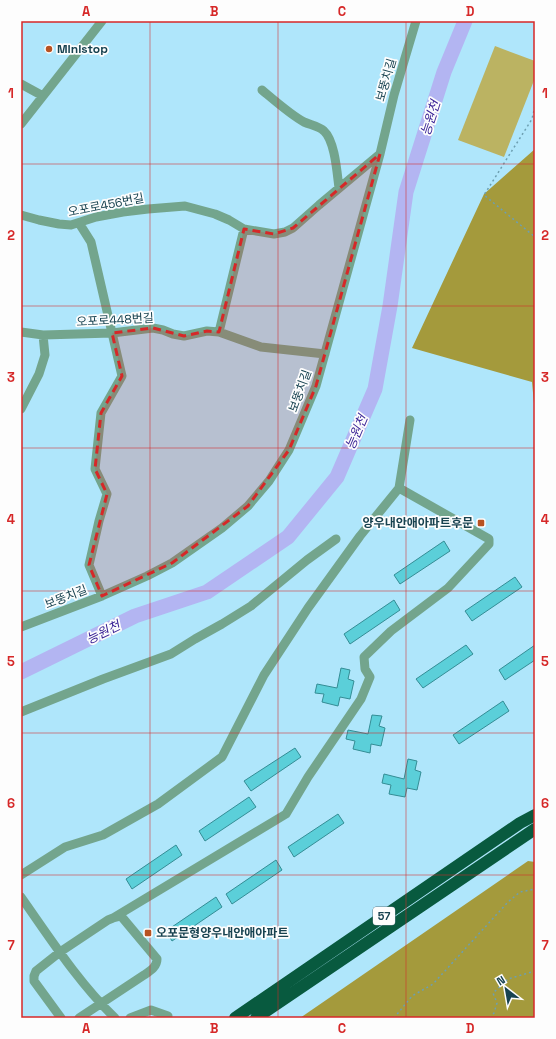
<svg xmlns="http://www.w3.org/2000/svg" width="556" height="1039" viewBox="0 0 556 1039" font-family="'Space Grotesk','Noto Sans KR',sans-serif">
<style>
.green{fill:#bbb362}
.forest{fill:#a49a3c}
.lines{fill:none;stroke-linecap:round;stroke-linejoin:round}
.river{stroke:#b3b5f2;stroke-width:15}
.building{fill:#5bcfd9;stroke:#348d95}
.path{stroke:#6d9fb1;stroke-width:1.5;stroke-dasharray:2 3;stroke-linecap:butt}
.minor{stroke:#73a58d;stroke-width:9}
.highway{stroke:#085a3f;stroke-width:12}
.marked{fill:#d62828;fill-opacity:0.2;stroke:#d62828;stroke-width:3;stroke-dasharray:8 5;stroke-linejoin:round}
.grid{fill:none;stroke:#d62828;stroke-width:1;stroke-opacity:0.55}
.poi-dot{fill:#b85222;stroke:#fdfdfd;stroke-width:1.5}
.labels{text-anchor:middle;stroke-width:3.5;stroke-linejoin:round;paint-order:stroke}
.shield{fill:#fdfdfd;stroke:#5c7a84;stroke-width:1}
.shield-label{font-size:11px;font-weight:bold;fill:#174250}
.poi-label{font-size:12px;font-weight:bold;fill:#174250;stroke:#fdfdfd;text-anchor:start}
.street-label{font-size:12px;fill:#174250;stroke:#fdfdfd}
.water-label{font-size:13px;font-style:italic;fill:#3c2597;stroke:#fdfdfd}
.neatline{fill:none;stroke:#d62828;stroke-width:1.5}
.grid-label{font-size:13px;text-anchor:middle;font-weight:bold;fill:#d62828}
</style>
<rect width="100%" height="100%" fill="#afe6fb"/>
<path class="green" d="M 495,46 L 535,61 L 535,78 L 504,157 L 458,140 Z"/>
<path class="forest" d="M 535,149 L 535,414 L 532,382 L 412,348 L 484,194 Z
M 528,861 L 535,862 L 535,1018 L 300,1018 Z"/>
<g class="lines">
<path class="river" d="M 21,672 L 135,616 L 207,592 L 288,537 L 337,477 L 375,389 L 390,306 L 406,192 L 444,72 L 465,21"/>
</g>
<path class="building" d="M 444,541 L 450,551 L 400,584 L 394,575 Z
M 515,577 L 522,587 L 472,621 L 465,611 Z
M 394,600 L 400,610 L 350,644 L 344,634 Z
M 466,645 L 473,654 L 423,688 L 416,679 Z
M 535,645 L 535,660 L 505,680 L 499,670 Z
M 341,668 L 350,670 L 348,679 L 354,681 L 350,699 L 340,697 L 338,706 L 322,702 L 324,694 L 315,693 L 317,684 L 337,688 Z
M 503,701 L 509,711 L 459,744 L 453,735 Z
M 372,715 L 382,716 L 379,726 L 385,728 L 381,746 L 371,744 L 370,753 L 353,749 L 355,741 L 346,739 L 348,730 L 368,734 Z
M 295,748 L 301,757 L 251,791 L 244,781 Z
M 408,759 L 417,761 L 415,770 L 421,772 L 417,790 L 407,788 L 405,797 L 389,794 L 391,785 L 382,783 L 384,774 L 404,779 Z
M 249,797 L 256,807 L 205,841 L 199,831 Z
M 338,814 L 344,823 L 294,857 L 288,847 Z
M 176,845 L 182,855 L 132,889 L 126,879 Z
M 276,860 L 282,870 L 232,904 L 226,894 Z
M 216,897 L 222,907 L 172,941 L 166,931 Z"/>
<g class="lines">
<path class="path" d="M 535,106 L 532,119 L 484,195 L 535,237
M 394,1018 L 412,996 L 433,984 L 508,902 L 520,892 L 535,889
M 490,1018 L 494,1013 L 497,1003 L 493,993 L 508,979 L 535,971"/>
<path class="minor" d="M 21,84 L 43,96
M 262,90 C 274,100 291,115 304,122 C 311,125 319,126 324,131 C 335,141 337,173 339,188
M 21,124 L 102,21
M 21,215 L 39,220 L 59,224 L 71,225 L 96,217 L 123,212 L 148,209 L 185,206 L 215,214 L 229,220 L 244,229 L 274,234 L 285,232 L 293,228 L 319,205 L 380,154
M 79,223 L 91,242 L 122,376 L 101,413 L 95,469 L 107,494 L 99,521 L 89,565 L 102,596
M 21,332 L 43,335 L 112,333 L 153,328 L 163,330 L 173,334 L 184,336 L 207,331 L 219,332 L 261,347 L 325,354
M 219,332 L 244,229
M 21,409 L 39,374 L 45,355 L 43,335
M 21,627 L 102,596 L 147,576 L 172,563 L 222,528 L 248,506 L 269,481 L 289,450 L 316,386 L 380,154 L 394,95 L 416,21
M 21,712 L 103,679 L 171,654 L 195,639 L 222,624 L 251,606 L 307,560 L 336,539
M 21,875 L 65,847 L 103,835 L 158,804 L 222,757 L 264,675 L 308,608 L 360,536 L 399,488 L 410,420
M 21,897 C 50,938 78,982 115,1018
M 113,918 L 286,814 L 308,777 L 361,699 L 370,677 L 365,669 L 364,657 L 391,631 L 448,588 L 489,544 L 489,539 L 399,488
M 61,1018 L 34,981 L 34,976 L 36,971 L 60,952 L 108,920 L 113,918 L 121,916 L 157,959 C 157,967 150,971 144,975 L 79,1018
M 130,1018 L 151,1010 L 168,1016"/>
<path class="highway" d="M 235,1018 L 520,823 L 535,815
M 256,1018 L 535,829"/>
</g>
<path class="marked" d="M 380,154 L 316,386 L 289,450 L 248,506 L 172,563 L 102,596 L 89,565 L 107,494 L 95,469 L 101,413 L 122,376 L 112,333 L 153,328 L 184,336 L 207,331 L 219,332 L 244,229 L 274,234 L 293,228 Z"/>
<path class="grid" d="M 150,21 L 150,1018M 278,21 L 278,1018M 406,21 L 406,1018M 21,164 L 535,164M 21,306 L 535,306M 21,448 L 535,448M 21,591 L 535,591M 21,733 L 535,733M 21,875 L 535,875"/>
<g class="poi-dot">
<circle cx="49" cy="49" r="4"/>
<rect x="477" y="519" width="8" height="8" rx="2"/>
<rect x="144" y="929" width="8" height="8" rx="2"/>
</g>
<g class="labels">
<rect class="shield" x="373" y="907" width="22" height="18" rx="3"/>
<g class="shield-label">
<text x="384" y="920">57</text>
</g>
<g class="poi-label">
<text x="57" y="53">Ministop</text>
<text x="473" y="527" text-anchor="end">양우내안애아파트후문</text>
<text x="156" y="937">오포문형양우내안애아파트</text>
</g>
<g class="street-label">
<text transform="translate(386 80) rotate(-74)" y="4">보뚱치길</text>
<text transform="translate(106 205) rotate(-11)" y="4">오포로456번길</text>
<text transform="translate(115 320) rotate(-3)" y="4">오포로448번길</text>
<text transform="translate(300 391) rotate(-70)" y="4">보뚱치길</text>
<text transform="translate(66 597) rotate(-21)" y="4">보뚱치길</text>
</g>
<g class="water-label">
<text transform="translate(430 118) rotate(-72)" y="5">능원천</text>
<text transform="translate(356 432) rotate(-67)" y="5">능원천</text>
<text transform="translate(103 632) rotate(-26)" y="5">능원천</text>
</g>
</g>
<rect width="556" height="1039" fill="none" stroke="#fdfdfd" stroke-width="44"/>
<g transform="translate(506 989) rotate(329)" stroke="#fdfdfd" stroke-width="3" paint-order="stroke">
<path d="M0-3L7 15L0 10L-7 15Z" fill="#174250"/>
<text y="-6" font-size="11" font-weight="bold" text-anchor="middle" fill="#174250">N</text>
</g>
<rect x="22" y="22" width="512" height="995" class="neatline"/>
<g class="grid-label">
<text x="86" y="16">A</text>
<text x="214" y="16">B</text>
<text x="342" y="16">C</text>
<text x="470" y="16">D</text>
<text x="11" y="98">1</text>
<text x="545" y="98">1</text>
<text x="11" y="240">2</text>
<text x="545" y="240">2</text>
<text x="11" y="382">3</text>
<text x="545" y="382">3</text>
<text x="11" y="524">4</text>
<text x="545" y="524">4</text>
<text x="11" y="666">5</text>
<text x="545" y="666">5</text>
<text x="11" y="808">6</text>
<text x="545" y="808">6</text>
<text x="11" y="950">7</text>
<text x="545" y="950">7</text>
<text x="86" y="1033">A</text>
<text x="214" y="1033">B</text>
<text x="342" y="1033">C</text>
<text x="470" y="1033">D</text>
</g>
</svg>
